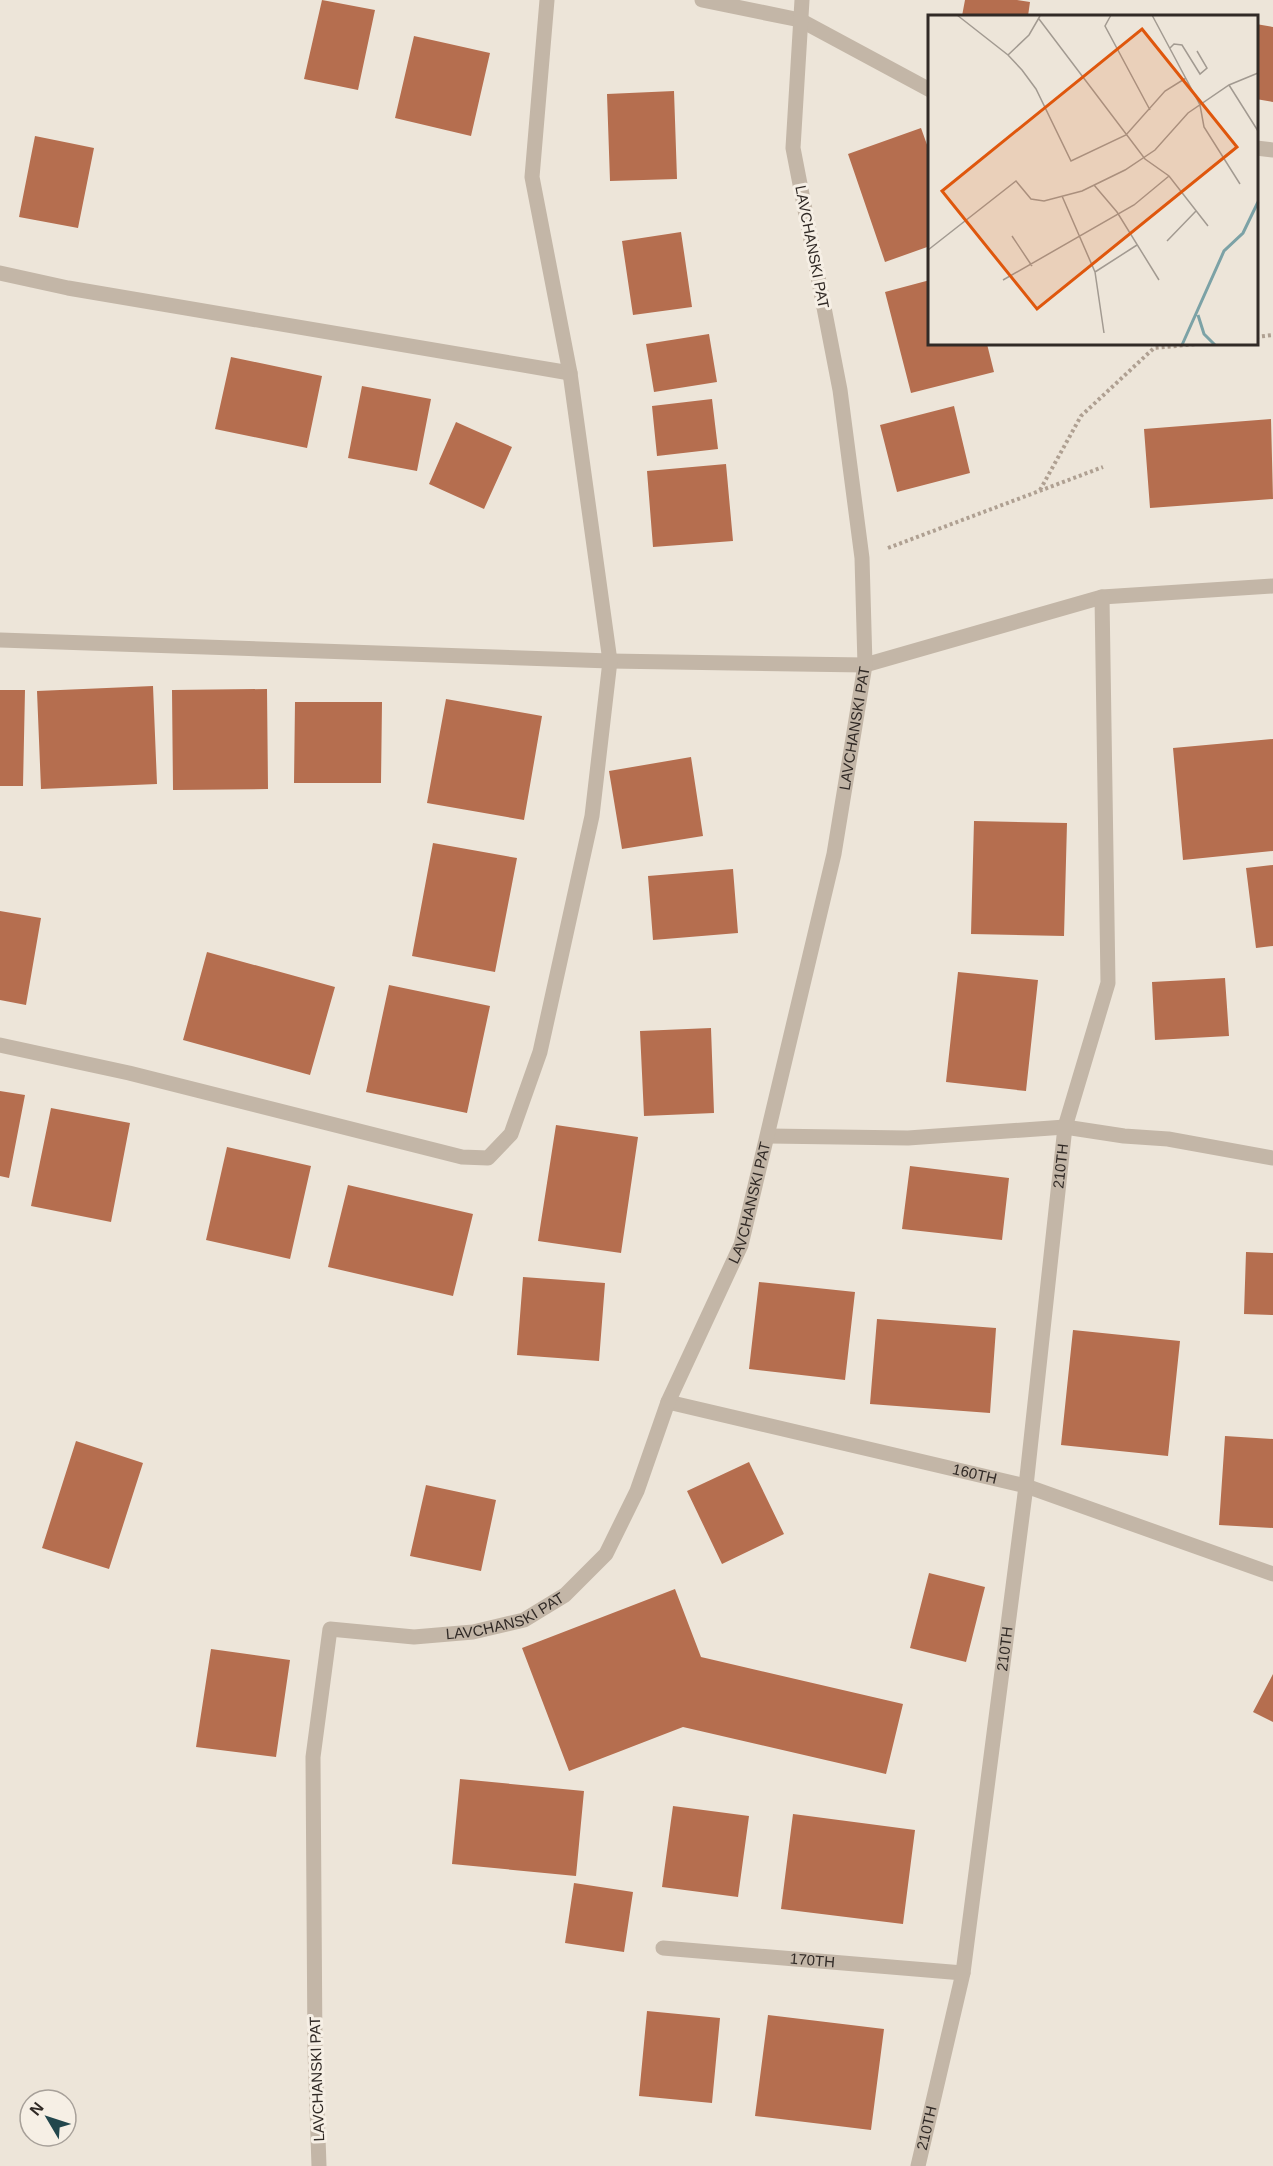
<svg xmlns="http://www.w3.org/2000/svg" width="1273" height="2166" viewBox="0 0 1273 2166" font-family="Helvetica,sans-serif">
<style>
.building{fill:#b56e4f}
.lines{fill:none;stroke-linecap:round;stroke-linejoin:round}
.path{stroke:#afa092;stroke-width:4;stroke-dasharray:3 3;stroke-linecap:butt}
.minor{stroke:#c3b6a7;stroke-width:15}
.labels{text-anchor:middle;stroke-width:6;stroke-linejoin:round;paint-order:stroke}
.street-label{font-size:15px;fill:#312a26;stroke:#f6efe5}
.inset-river{fill:none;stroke:#7ca2a6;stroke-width:3}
.inset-road{fill:none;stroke:#a29a91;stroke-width:1.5}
.view{fill:#df570d;fill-opacity:0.15;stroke:#df570d;stroke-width:3}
.inset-edge{fill:none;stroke:#312a26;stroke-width:3}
</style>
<rect width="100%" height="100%" fill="#ede5d9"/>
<path class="building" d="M 322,0 L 375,10 L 358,90 L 304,79 Z
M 965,0 L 1017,0 L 1030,2 L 1028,16 L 962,16 Z
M 1256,24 L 1273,27 L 1273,102 L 1256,99 Z
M 414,36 L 490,53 L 471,136 L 395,118 Z
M 674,91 L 677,179 L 610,181 L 607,94 Z
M 921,128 L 930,153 L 930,246 L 885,262 L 848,154 Z
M 35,136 L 94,148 L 78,228 L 19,217 Z
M 681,232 L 692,307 L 633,315 L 622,241 Z
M 930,280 L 930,344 L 987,344 L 994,372 L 911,393 L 885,292 Z
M 709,334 L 717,382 L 654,392 L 646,344 Z
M 231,357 L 322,376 L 307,448 L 215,429 Z
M 362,386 L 431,399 L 417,471 L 348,458 Z
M 712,399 L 718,449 L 657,456 L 652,406 Z
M 954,406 L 970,473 L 897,492 L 880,425 Z
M 1271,419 L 1273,499 L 1150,508 L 1144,429 Z
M 456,422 L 512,447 L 484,509 L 429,484 Z
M 726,464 L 733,541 L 653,547 L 647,471 Z
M 153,686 L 157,784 L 41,789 L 37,691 Z
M 267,689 L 268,789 L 173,790 L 172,690 Z
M 0,690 L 25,690 L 23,786 L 0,786 Z
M 446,699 L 542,716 L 524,820 L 427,803 Z
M 295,702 L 382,702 L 381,783 L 294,783 Z
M 1273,739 L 1273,851 L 1183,860 L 1173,748 Z
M 691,757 L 703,836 L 622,849 L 609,771 Z
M 974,821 L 1067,823 L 1064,936 L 971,934 Z
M 433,843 L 517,858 L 495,972 L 412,956 Z
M 1273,865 L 1273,946 L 1256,948 L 1246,868 Z
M 733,869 L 738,933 L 653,940 L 648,876 Z
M 0,911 L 41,918 L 26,1005 L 0,1000 Z
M 207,952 L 335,987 L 310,1075 L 183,1040 Z
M 958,972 L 1038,980 L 1026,1091 L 946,1082 Z
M 1225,978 L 1229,1036 L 1155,1040 L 1152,982 Z
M 389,985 L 490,1006 L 467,1113 L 366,1092 Z
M 711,1028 L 714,1113 L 644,1116 L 640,1031 Z
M 0,1091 L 25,1095 L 9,1178 L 0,1176 Z
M 51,1108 L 130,1123 L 111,1222 L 31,1206 Z
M 556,1125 L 638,1137 L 621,1253 L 538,1241 Z
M 227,1147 L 311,1166 L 290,1259 L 206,1240 Z
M 910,1166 L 1009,1178 L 1002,1240 L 902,1229 Z
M 348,1185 L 473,1214 L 453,1296 L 328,1267 Z
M 1246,1252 L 1273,1253 L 1273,1315 L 1244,1314 Z
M 523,1277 L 605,1283 L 599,1361 L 517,1355 Z
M 759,1282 L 855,1292 L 845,1380 L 749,1369 Z
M 877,1319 L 996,1328 L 990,1413 L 870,1404 Z
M 1073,1330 L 1180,1341 L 1168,1456 L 1061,1445 Z
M 1225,1436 L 1273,1439 L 1273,1528 L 1219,1525 Z
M 76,1441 L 143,1463 L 109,1569 L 42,1548 Z
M 749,1462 L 784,1534 L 722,1564 L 687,1491 Z
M 426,1485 L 496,1500 L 481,1571 L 410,1556 Z
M 929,1573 L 985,1587 L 966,1662 L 910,1648 Z
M 675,1589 L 701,1657 L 903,1704 L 886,1774 L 683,1727 L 569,1771 L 522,1648 Z
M 211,1649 L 290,1660 L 276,1757 L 196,1747 Z
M 1273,1674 L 1273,1722 L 1253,1712 Z
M 460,1779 L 584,1791 L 576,1876 L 452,1864 Z
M 673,1806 L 749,1816 L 738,1897 L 662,1887 Z
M 793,1814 L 915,1830 L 903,1924 L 781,1909 Z
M 574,1883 L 633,1892 L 624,1952 L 565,1943 Z
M 647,2011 L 720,2018 L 712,2103 L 639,2096 Z
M 768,2015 L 884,2029 L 871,2130 L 755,2116 Z"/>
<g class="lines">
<path class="path" d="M 1256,337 L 1273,335
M 1040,490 L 1081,416 L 1154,348 L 1197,344
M 888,548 L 1103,467"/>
<g class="minor">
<path d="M 702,0 L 800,20 L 930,90"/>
<path d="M 1256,148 L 1273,150"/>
<path d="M 0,273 L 68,288 L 570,373"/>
<path d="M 0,640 L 610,661 L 865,665 L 1102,597 L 1273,586"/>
<path d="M 0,1045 L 129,1073 L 462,1157 L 488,1158 L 511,1134 L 540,1052 L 592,816 L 610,661 L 570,373 L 532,177 L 547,0"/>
<path d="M 769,1136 L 908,1138 L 1065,1127 L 1124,1136 L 1168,1139 L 1273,1158"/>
<path id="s1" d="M 668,1402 L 1026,1486 L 1273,1574"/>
<path id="s2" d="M 663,1948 L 963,1973"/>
<path id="s3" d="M 319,2166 L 315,2051 L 313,1757 L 330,1629 L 414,1637 L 473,1632 L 524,1620 L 565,1595 L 606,1554 L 637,1491 L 668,1402 L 741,1245 L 834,854 L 865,665 L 862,558 L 840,390 L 793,148 L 802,0"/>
<path id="s4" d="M 918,2166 L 963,1973 L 1026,1486 L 1065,1127 L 1108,983 L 1102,597"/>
</g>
</g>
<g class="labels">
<g class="street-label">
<text transform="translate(812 247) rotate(79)" y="5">LAVCHANSKI PAT</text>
<text dy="5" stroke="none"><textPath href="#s3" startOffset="1707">LAVCHANSKI PAT</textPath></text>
<text dy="5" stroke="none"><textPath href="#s4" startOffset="1011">210TH</textPath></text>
<text dy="5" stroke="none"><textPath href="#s3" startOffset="1221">LAVCHANSKI PAT</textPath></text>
<text dy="5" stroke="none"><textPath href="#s1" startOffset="315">160TH</textPath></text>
<text dy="5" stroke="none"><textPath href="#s3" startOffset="717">LAVCHANSKI PAT</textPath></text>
<text dy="5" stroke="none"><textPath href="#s4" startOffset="525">210TH</textPath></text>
<text dy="5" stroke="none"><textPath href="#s2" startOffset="150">170TH</textPath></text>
<text transform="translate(317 2079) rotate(-92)" y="5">LAVCHANSKI PAT</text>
<text dy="5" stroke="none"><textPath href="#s4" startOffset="39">210TH</textPath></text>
</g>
</g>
<g transform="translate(928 15)">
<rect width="330" height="330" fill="#ede5d9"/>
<path class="inset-river" d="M 270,300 L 276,319 L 287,330M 254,330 L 296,236 L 315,218 L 330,187"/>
<path class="inset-road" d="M 29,0 L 80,40 L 94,55 L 108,74 L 143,146 L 198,120 L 237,76 L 258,63M 183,0 L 177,11 L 222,95M 224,0 L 272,90 L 276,112 L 312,169M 111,4 L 217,144 L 241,161 L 280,211M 242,33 L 246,29 L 254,30 L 272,59 L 279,53 L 269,36M 80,40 L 101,20 L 112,1M 301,70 L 330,116M 166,170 L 189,197 L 231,265M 134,181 L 167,257 L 176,318M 84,221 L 104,251M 239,226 L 268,196M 0,235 L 88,166 L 103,184 L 116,186 L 154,176 L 197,155 L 227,135 L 260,98 L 301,70 L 330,58M 167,257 L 209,230M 75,265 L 206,190 L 241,161"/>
<path class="view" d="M 214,14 L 309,132 L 109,294 L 14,176 Z"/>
<rect width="330" height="330" class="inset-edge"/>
</g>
<g transform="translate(48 2118) rotate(309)"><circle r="28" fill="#f6efe5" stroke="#a7a099" stroke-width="1.5"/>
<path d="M0-4.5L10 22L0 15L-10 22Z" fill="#22474d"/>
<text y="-9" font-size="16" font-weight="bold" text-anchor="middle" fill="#312a26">N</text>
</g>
</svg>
